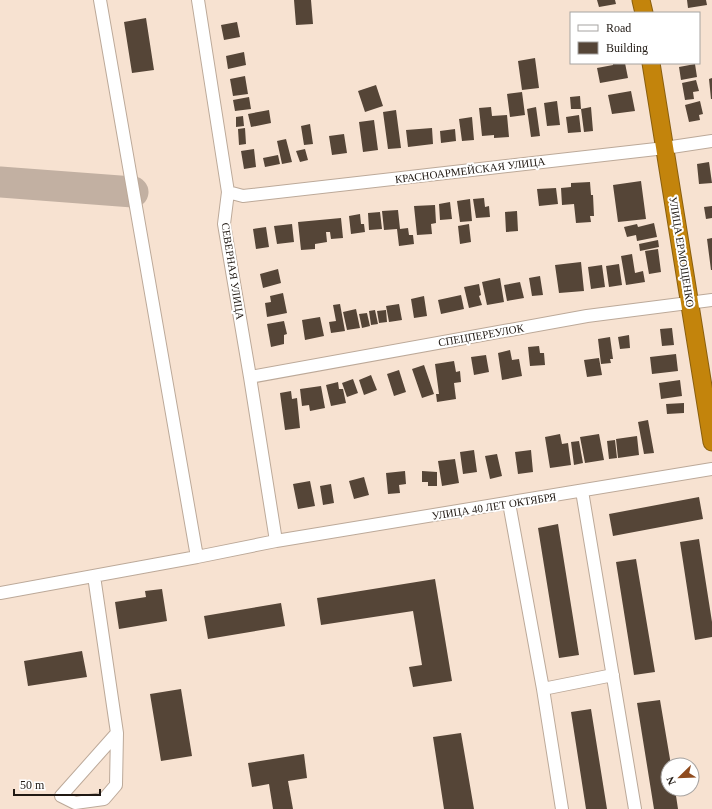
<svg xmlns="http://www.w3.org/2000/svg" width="712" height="809" viewBox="0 0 712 809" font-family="'Times New Roman',serif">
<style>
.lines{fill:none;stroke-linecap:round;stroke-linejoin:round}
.taxiway{stroke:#c2b0a2;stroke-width:31}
.building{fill:#554537}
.minor-casing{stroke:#bca999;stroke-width:14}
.highway-casing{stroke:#8a5f0e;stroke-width:19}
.minor{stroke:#fff;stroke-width:12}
.highway{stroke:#c3840c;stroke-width:17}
.labels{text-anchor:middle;stroke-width:4;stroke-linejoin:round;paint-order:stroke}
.street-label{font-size:11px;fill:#201913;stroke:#fff}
</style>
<rect width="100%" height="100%" fill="#f7e2d1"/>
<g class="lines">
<path class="taxiway" d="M 0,182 L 133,192"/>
</g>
<path class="building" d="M 294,0 L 311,0 L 313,24 L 296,25 Z
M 597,0 L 615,0 L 616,4 L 599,7 Z
M 687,0 L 706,0 L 707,5 L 688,8 Z
M 146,18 L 154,70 L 132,73 L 124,22 Z
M 237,22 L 240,37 L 224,40 L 221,25 Z
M 244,52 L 246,65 L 228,69 L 226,56 Z
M 535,58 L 539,88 L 522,90 L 518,61 Z
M 613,63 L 625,63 L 628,78 L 600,83 L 597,68 L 613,65 Z
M 695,64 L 697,77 L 681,80 L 679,67 Z
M 245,76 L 248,94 L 233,96 L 230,79 Z
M 712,78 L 712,99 L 711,99 L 709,79 Z
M 696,80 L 699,91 L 693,92 L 694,99 L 685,100 L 682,83 Z
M 376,85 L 383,106 L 365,112 L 358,91 Z
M 631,91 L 635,111 L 612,114 L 608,95 Z
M 522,92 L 525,115 L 510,117 L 507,94 Z
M 580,96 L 581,109 L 571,109 L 570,97 Z
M 249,97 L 251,109 L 235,111 L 233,100 Z
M 557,101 L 560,125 L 547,126 L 544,103 Z
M 700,101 L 703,114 L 699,115 L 700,120 L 689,122 L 685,105 Z
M 491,107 L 492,116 L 507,115 L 509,137 L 494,138 L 494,135 L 482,136 L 479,108 Z
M 536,107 L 540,136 L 531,137 L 527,109 Z
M 591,107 L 593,131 L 584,132 L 581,109 Z
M 269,110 L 271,123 L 251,127 L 248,114 Z
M 396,110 L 401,148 L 388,149 L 383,112 Z
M 579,115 L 581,132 L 568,133 L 566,117 Z
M 243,116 L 244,126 L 236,127 L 236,117 Z
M 472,117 L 474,140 L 462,141 L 459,119 Z
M 374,120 L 378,150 L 363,152 L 359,122 Z
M 310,124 L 313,144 L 304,145 L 301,126 Z
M 245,128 L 246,144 L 239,145 L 238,129 Z
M 432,128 L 433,144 L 408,147 L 406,130 Z
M 455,129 L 456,141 L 441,143 L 440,131 Z
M 344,134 L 347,153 L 332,155 L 329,136 Z
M 286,139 L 292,162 L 282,164 L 277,141 Z
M 254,149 L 256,167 L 244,169 L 241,151 Z
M 305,149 L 308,160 L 300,162 L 296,151 Z
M 278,155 L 280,164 L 265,167 L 263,158 Z
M 709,162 L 712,183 L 699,184 L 697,164 Z
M 641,181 L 646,219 L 618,222 L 613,185 Z
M 590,182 L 591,195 L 593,195 L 594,216 L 590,216 L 591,222 L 576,223 L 574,204 L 562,205 L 561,188 L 571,187 L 571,183 Z
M 556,188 L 558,204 L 539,206 L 537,189 Z
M 484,198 L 485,207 L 489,206 L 490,217 L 476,218 L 473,199 Z
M 470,199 L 472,221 L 460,222 L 457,201 Z
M 450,202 L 452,219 L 440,220 L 439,204 Z
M 435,205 L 436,223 L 431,224 L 432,234 L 417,235 L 414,206 Z
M 712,206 L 712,218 L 706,219 L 704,207 Z
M 398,210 L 400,229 L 408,228 L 409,235 L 413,235 L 414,244 L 399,246 L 397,229 L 384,230 L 382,211 Z
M 517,211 L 518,231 L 506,232 L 505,212 Z
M 380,212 L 382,229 L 369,230 L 368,213 Z
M 360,214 L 361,224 L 364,224 L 365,232 L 351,234 L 349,216 Z
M 341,218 L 343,238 L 331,239 L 330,232 L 326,232 L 327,242 L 315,244 L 315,249 L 301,250 L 298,222 Z
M 654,223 L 657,237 L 637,241 L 636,235 L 627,237 L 624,227 L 637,224 L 638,227 Z
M 292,224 L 294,242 L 277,244 L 274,226 Z
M 469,224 L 471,242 L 460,244 L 458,226 Z
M 266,227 L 269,247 L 256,249 L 253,229 Z
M 712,238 L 712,270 L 711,270 L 707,239 Z
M 658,240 L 659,247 L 640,251 L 639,244 Z
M 658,249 L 661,272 L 649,274 L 645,251 Z
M 632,254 L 635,273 L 643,271 L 645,282 L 626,285 L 621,256 Z
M 581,262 L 584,291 L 559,293 L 555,265 Z
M 619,264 L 622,285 L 609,287 L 606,266 Z
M 602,265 L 605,287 L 591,289 L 588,267 Z
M 278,269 L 281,283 L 263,288 L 260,274 Z
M 540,276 L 543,295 L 532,296 L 529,278 Z
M 500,278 L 504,302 L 487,305 L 482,282 Z
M 520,282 L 524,298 L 507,301 L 504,285 Z
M 479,284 L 481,295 L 479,296 L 482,305 L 469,308 L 464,287 Z
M 283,293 L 287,313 L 267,317 L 265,303 L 271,302 L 270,296 Z
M 461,295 L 464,309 L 441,314 L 438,300 Z
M 424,296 L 427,316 L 414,318 L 411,299 Z
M 340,304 L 345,331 L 331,333 L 329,322 L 336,321 L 333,305 Z
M 399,304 L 402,320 L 389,322 L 386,306 Z
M 356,309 L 360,328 L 347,330 L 343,312 Z
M 375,310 L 378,324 L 371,325 L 369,311 Z
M 386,310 L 387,322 L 379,323 L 377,311 Z
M 367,313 L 370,326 L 362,328 L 359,314 Z
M 320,317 L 324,336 L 305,340 L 302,320 Z
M 284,321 L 287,334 L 284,335 L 284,344 L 271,347 L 267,324 Z
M 672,328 L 674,345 L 662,346 L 660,329 Z
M 629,335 L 630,348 L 620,349 L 618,337 Z
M 610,337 L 613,359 L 610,359 L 611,363 L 601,364 L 598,339 Z
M 539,346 L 540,353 L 544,353 L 545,365 L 530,366 L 528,347 Z
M 510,350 L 512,360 L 519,359 L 522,376 L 502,380 L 498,353 Z
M 676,354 L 678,371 L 652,374 L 650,357 Z
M 486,355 L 489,372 L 474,375 L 471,357 Z
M 599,358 L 602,375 L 587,377 L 584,360 Z
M 454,361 L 456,372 L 460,371 L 461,382 L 454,383 L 456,399 L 437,402 L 436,394 L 439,394 L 435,364 Z
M 424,365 L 434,394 L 422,398 L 412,369 Z
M 399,370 L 406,392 L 394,396 L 387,374 Z
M 371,375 L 377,390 L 364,395 L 359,380 Z
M 353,379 L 358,393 L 347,397 L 342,383 Z
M 680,380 L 682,396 L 661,399 L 659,383 Z
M 338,382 L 339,389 L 343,389 L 346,403 L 331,406 L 326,385 Z
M 321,386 L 325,408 L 310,411 L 309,405 L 302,406 L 300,389 Z
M 291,391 L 292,399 L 297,398 L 300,428 L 285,430 L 280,393 Z
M 684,403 L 684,413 L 667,414 L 666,404 Z
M 648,420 L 654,453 L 644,454 L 638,422 Z
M 560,434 L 562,444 L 568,443 L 571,465 L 550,468 L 545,437 Z
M 599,434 L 604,460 L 585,463 L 580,437 Z
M 637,436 L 639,455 L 618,458 L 616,439 Z
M 615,440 L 617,458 L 609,459 L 607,441 Z
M 579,441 L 583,463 L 574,465 L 571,442 Z
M 474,450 L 477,472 L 463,474 L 460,452 Z
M 531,450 L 533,472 L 518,474 L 515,452 Z
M 497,454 L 502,476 L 490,479 L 485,456 Z
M 455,459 L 459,483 L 442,486 L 438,461 Z
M 405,471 L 406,484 L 399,485 L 400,493 L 388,494 L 386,473 Z
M 422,471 L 437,472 L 437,486 L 428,486 L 428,482 L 422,482 Z
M 364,477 L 369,495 L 354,499 L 349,481 Z
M 310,481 L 315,506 L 298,509 L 293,484 Z
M 331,484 L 334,503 L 323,505 L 320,486 Z
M 699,497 L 703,519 L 613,536 L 609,514 Z
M 558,524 L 579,655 L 559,658 L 538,528 Z
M 699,539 L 712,622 L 712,637 L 695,640 L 680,542 Z
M 636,559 L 655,672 L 634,675 L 616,562 Z
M 435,579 L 452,681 L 413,687 L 409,667 L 422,665 L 413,611 L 321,625 L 317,598 Z
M 162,589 L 167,621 L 119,629 L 115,602 L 146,597 L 145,591 Z
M 281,603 L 285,626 L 208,639 L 204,616 Z
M 82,651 L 87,677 L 28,686 L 24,661 Z
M 181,689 L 192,756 L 161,761 L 150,694 Z
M 660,700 L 671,765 L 668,765 L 668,789 L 675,789 L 678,809 L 654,809 L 637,703 Z
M 591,709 L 607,809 L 586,809 L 571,712 Z
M 461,733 L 474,809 L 444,809 L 433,737 Z
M 304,754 L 307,778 L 288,781 L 293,809 L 273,809 L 269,784 L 252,787 L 248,763 Z"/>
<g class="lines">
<g class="minor-casing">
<path id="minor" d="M 100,0 L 197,557 L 276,541 L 712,469
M 198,0 L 228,192 L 224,224 L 250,377 L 276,541
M 228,192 L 243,196 L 665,148 L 712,141
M 250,377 L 587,316 L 712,300
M 582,491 L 635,809
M 509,503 L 543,689 L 562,809
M 94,576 L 117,733 L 61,796 L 75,803 L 104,799 L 116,785 L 117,733
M 0,593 L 197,557
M 543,689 L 613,675"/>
</g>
<g class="highway-casing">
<path id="highway" d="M 641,0 L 644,13
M 651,63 L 712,442"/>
</g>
<use href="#minor" class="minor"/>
<use href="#highway" class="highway"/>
</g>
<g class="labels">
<g class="street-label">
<text transform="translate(470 170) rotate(-7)" y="4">КРАСНОАРМЕЙСКАЯ УЛИЦА</text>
<text transform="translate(682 252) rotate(81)" y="4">УЛИЦА ЕРМОЩЕНКО</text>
<text transform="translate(233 271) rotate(81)" y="4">СЕВЕРНАЯ УЛИЦА</text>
<text transform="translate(481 335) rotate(-10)" y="4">СПЕЦПЕРЕУЛОК</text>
<text transform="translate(494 506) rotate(-9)" y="4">УЛИЦА 40 ЛЕТ ОКТЯБРЯ</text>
</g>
</g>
<rect x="570" y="12" width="130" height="52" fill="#ffffff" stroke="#a6a3a1"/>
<rect x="578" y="25" width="20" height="6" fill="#ffffff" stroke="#a6a3a1"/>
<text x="606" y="32" font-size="12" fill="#201913">Road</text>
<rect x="578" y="42" width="20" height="12" fill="#554537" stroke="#a6a3a1"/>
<text x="606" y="52" font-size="12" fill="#201913">Building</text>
<g transform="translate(680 777) rotate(247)"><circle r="19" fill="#ffffff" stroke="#a6a3a1"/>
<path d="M0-3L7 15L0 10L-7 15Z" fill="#8f4b1e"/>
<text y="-6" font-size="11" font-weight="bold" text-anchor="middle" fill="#201913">N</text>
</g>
<path d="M14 789v6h86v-6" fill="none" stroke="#201913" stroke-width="2"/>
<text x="20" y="789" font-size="12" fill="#201913" stroke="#ffffff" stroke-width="3" paint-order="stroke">50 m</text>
</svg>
